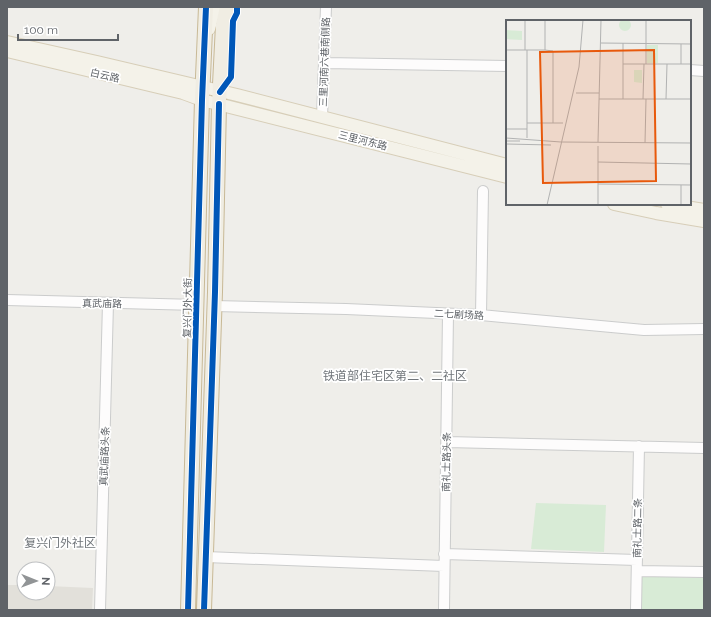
<svg xmlns="http://www.w3.org/2000/svg" width="711" height="617" viewBox="0 0 711 617" font-family="Raleway,'Noto Sans SC',sans-serif">
<style>
.education{fill:#e2e0da}
.green{fill:#d8ebd6}
.lines{fill:none;stroke-linecap:round;stroke-linejoin:round}
.minor-casing{stroke:#cbcccc;stroke-width:12}
.major-casing{stroke:#d7ceb8;stroke-width:14}
.highway-casing{stroke:#c8b996;stroke-width:16}
.minor{stroke:#fdfcfc;stroke-width:10}
.major{stroke:#f4f2e9;stroke-width:12}
.highway{stroke:#f0ede3;stroke-width:14}
.cycleway-casing{stroke:#fff;stroke-width:8}
.cycleway{stroke:#0057b8;stroke-width:6}
.labels{text-anchor:middle;stroke-width:3.5;stroke-linejoin:round;paint-order:stroke}
.street-label{font-size:10px;fill:#5f6368;stroke:#fff}
.quarter-label{font-size:12px;fill:#70757a;stroke:#fff}
.inset-road{fill:none;stroke:#b1b2b2;stroke-width:1}
.view{fill:#e8590c;fill-opacity:0.15;stroke:#e8590c;stroke-width:2}
.inset-edge{fill:none;stroke:#5f6368;stroke-width:2}
</style>
<rect width="100%" height="100%" fill="#efeeea"/>
<path class="education" d="M 7,585 L 24,585 L 24,593 L 48,593 L 48,586 L 93,588 L 92,610 L 7,610 Z"/>
<path class="green" d="M 536,503 L 606,505 L 604,552 L 531,549 Z
M 641,576 L 704,578 L 704,610 L 640,610 Z"/>
<g class="lines">
<g class="minor-casing">
<path id="minor" d="M 324,63 L 507,66
M 690,70 L 704,71
M 322,117 L 326,7
M 7,300 L 197,305
M 214,306 L 346,309 L 481,315 L 644,330 L 704,329
M 481,315 L 483,191
M 447,442 L 704,448
M 444,554 L 637,560
M 206,557 L 444,566
M 637,571 L 704,572
M 100,610 L 108,303
M 444,610 L 448,314
M 636,610 L 639,446"/>
</g>
<g class="major-casing">
<path id="major" d="M 209,29 L 215,7
M 7,42 L 97,62 L 237,95 L 507,165
M 7,51 L 183,93 L 202,100 L 507,177
M 614,204 L 656,213 L 704,221
M 667,204 L 704,210"/>
</g>
<g class="highway-casing">
<path id="highway" d="M 188,610 L 202,100 L 206,7
M 204,610 L 215,292 L 219,104 L 223,25 L 227,7"/>
</g>
<use href="#minor" class="minor"/>
<use href="#major" class="major"/>
<use href="#highway" class="highway"/>
<g class="cycleway-casing">
<path id="cycleway" d="M 220,92 L 231,77 L 233,21 L 237,13 L 237,7
M 188,610 L 202,100 L 206,7
M 204,610 L 215,292 L 219,104"/>
</g>
<use href="#cycleway" class="cycleway"/>
</g>
<g class="labels">
<g class="street-label">
<text transform="translate(324 62) rotate(-88)" y="4">三里河南六巷南侧路</text>
<text transform="translate(105 75) rotate(13)" y="4">白云路</text>
<text transform="translate(363 140) rotate(14)" y="4">三里河东路</text>
<text transform="translate(102 303) rotate(1)" y="4">真武庙路</text>
<text transform="translate(187 308) rotate(-89)" y="4">复兴门外大街</text>
<text transform="translate(459 314) rotate(3)" y="4">二七剧场路</text>
<text transform="translate(104 456) rotate(-88)" y="4">真武庙路头条</text>
<text transform="translate(446 462) rotate(-89)" y="4">南礼士路头条</text>
<text transform="translate(637 528) rotate(-89)" y="4">南礼士路二条</text>
</g>
<g class="quarter-label">
<text x="395" y="380">铁道部住宅区第二、二社区</text>
<text x="60" y="547">复兴门外社区</text>
</g>
</g>
<g transform="translate(506 20)">
<rect width="185" height="185" fill="#efeeea"/>
<path d="M113 5a6 6 0 1 1 12 0a6 6 0 1 1-12 0ZM 0,10 L 16,11 L 16,20 L 0,19 ZM 141,25 L 152,25 L 152,43 L 141,43 ZM 128,50 L 136,50 L 136,63 L 128,62 Z" fill="#d8ebd6"/>
<path class="inset-road" d="M 95,23 L 185,24M 0,30 L 39,30 L 39,0M 19,30 L 19,0M 39,30 L 47,31 L 47,103M 117,44 L 185,44M 140,44 L 140,0M 175,44 L 175,24M 70,73 L 93,73M 93,79 L 185,79M 117,79 L 117,23M 137,79 L 138,44M 160,79 L 161,44M 21,103 L 57,103M 0,109 L 21,109M 0,118 L 55,122 L 185,123M 21,118 L 21,30M 0,121 L 14,121M 92,122 L 95,0M 139,123 L 140,79M 0,124 L 45,125M 92,142 L 185,144M 92,164 L 185,165M 175,165 L 175,185M 41,185 L 73,47 L 77,0M 92,185 L 92,126"/>
<path class="view" d="M 148,30 L 150,161 L 37,163 L 34,32 Z"/>
<rect width="185" height="185" class="inset-edge"/>
</g>
<rect width="711" height="617" fill="none" stroke="#5f6368" stroke-width="16"/>
<g transform="translate(36 581) rotate(91)"><circle r="19" fill="#ffffff" stroke="#bfc1c3"/>
<path d="M0-3L7 15L0 10L-7 15Z" fill="#919496"/>
<text y="-6" font-size="11" font-weight="bold" text-anchor="middle" fill="#5f6368">N</text>
</g>
<path d="M18 34v6h100v-6" fill="none" stroke="#5f6368" stroke-width="2"/>
<text x="24" y="34" font-size="12" fill="#5f6368" stroke="#ffffff" stroke-width="3" paint-order="stroke">100 m</text>
</svg>
